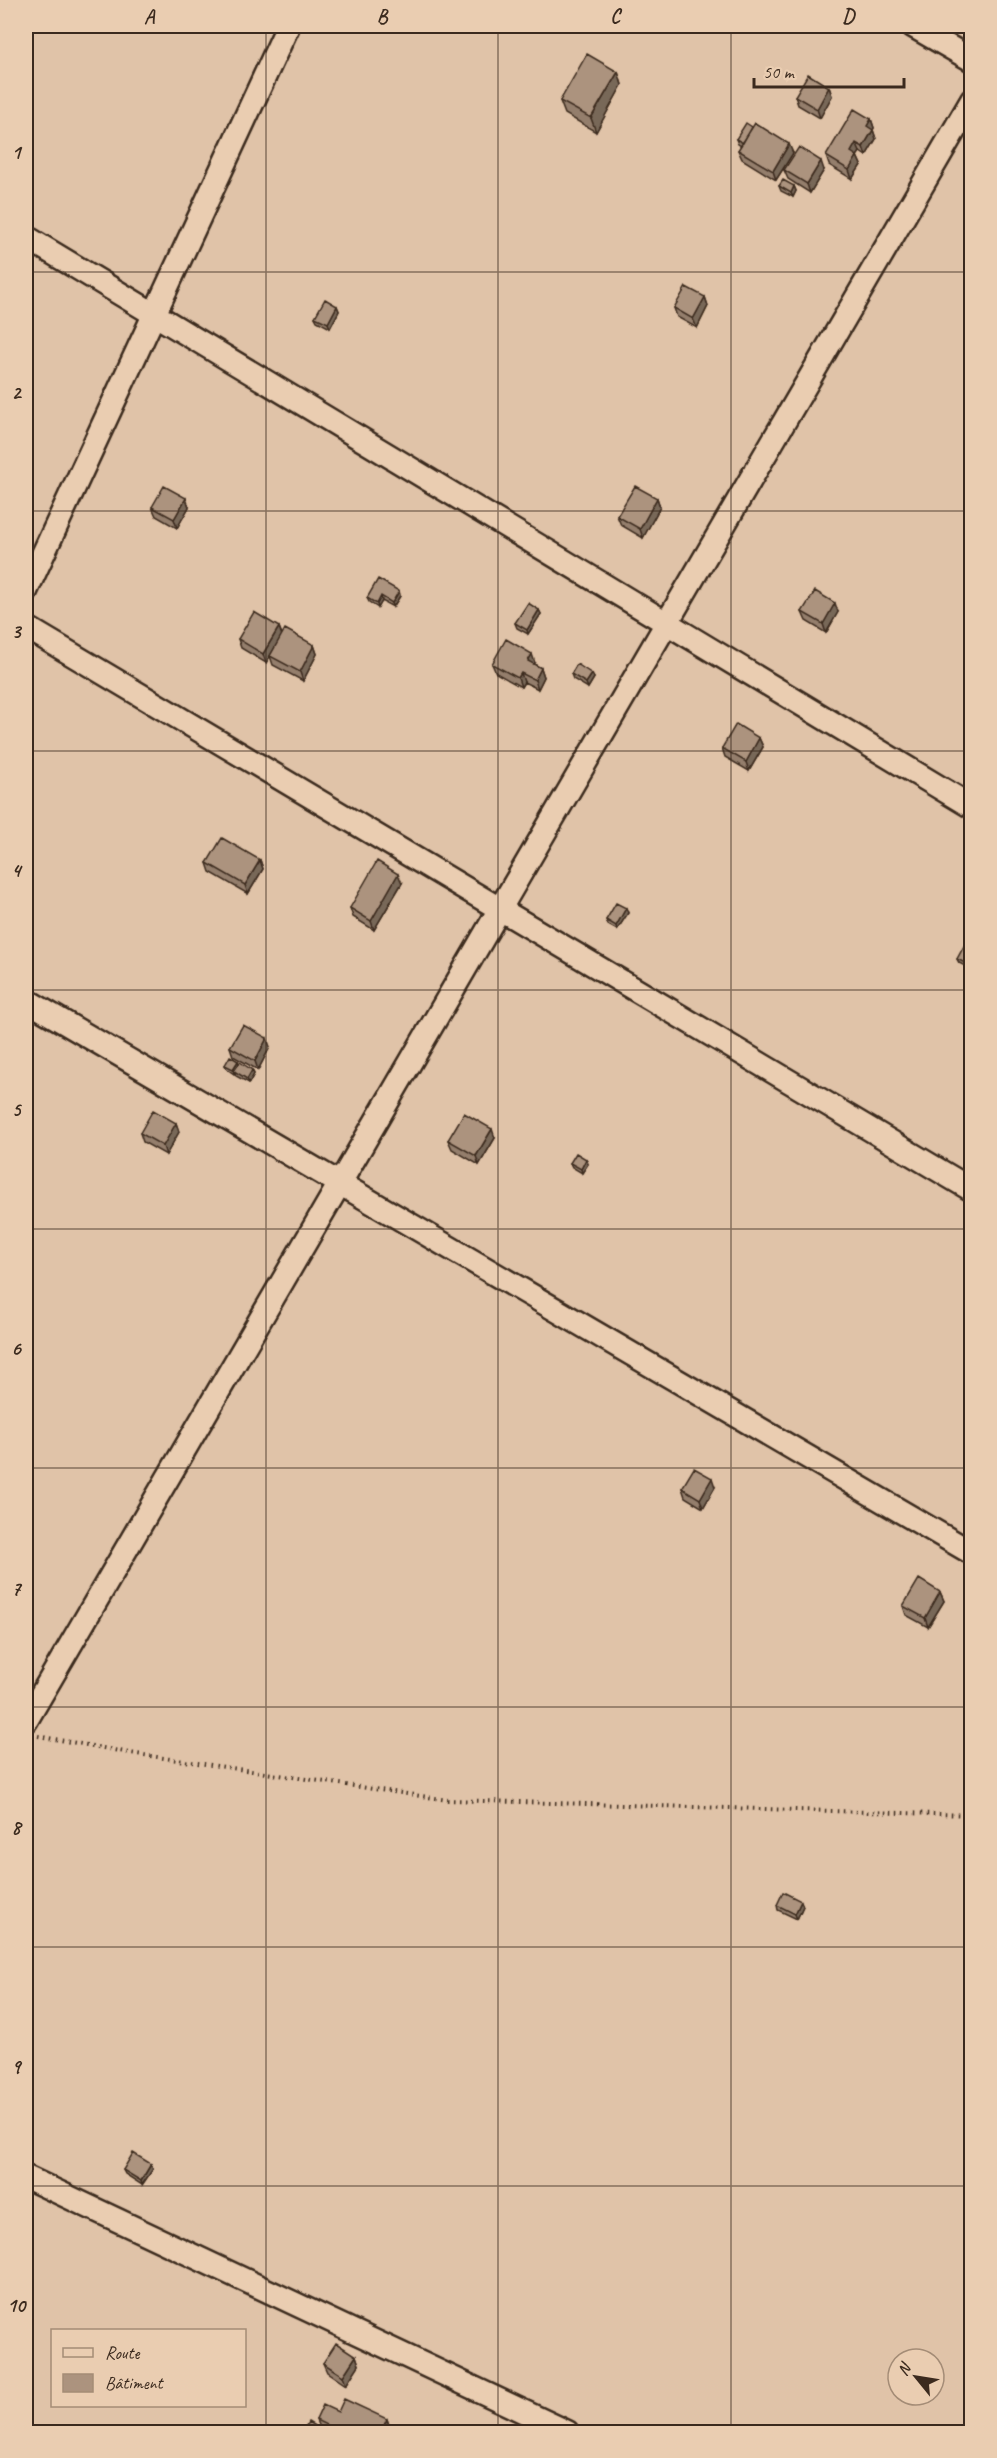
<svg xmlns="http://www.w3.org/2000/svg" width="997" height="2458" viewBox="0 0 997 2458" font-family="Caveat,sans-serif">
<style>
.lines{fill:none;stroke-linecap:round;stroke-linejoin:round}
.minor-casing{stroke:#3b2a1e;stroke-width:27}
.path{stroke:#3b2a1e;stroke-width:4;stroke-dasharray:1.5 4.5;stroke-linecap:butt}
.minor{stroke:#eacdb1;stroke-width:22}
.wall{fill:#947e6c;stroke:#3b2a1e;stroke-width:1.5}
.shaded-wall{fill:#786758;stroke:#3b2a1e;stroke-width:1.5}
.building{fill:#ac937e;stroke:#3b2a1e;stroke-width:1.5}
.grid{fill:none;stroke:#3b2a1e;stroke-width:1.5;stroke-opacity:0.55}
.neatline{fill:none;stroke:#3b2a1e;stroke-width:2}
.grid-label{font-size:20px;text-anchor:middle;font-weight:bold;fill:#3b2a1e}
</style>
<rect width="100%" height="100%" fill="#e0c3a8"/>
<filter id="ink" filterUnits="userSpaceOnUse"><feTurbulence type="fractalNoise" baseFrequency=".0167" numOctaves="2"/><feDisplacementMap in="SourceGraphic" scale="12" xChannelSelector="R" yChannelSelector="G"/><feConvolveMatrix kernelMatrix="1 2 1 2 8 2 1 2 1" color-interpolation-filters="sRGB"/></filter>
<g filter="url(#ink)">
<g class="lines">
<g class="minor-casing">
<path id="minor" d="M 913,26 L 972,60
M 26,237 L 972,807
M 26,591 L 288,26
M 26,627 L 972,1190
M 26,1000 L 972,1553
M 26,1721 L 972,100
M 26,2177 L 567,2432"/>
</g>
<path class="path" d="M 38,1736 L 130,1753 L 448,1800 L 972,1815"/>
<use href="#minor" class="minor"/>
</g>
<path class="wall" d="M 618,72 L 622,85 L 596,132 L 565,114 L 560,101 Z
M 829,87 L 832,96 L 820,118 L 798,105 L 795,96 Z
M 871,119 L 874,128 L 873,130 L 876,139 L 866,156 L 860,152 L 857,156 L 861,165 L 852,179 L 829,165 L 826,156 Z
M 736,139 L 793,153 L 776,180 L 742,159 L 738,150 L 741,146 L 738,144 Z
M 784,170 L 824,170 L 810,193 L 788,179 Z
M 779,186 L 794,186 L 796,191 L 793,197 L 781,191 Z
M 705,297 L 708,306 L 697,328 L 677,317 L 674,308 Z
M 337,306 L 339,311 L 330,328 L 317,321 L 315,317 Z
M 657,498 L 660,507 L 643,538 L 621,525 L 617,516 Z
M 152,507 L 189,507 L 177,528 L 156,516 Z
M 399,591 L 400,596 L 393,607 L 382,601 L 378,608 L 369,602 L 367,598 Z
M 539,610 L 541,614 L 528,634 L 517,628 L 515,623 Z
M 802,612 L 838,612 L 826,633 L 806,621 Z
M 279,627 L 282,634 L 314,645 L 317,654 L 303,681 L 273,665 L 270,656 L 266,663 L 241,648 L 238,639 Z
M 535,663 L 534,664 L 541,668 L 544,677 L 538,689 L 524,682 L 521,687 L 496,673 L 492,664 Z
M 571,674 L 594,678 L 588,688 L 573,679 Z
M 759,738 L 763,747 L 749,771 L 725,757 L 722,748 Z
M 260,860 L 263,869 L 248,894 L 210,872 L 207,863 Z
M 402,883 L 374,930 L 353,917 L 350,908 Z
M 626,908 L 628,913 L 617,930 L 608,925 L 606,920 Z
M 972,950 L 972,968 L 971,969 L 959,963 L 957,959 Z
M 230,1047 L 270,1047 L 258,1070 L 233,1056 Z
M 238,1061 L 239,1063 L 252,1070 L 254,1074 L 249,1083 L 236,1076 L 235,1073 L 234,1074 L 227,1069 L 225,1065 Z
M 176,1123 L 179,1132 L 166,1155 L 143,1142 L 140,1133 Z
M 495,1138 L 479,1165 L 452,1149 L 448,1140 Z
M 586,1159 L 588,1164 L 582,1173 L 572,1167 L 570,1163 Z
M 715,1487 L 703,1508 L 685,1497 L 682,1488 Z
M 940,1592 L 944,1601 L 928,1627 L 906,1615 L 903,1606 Z
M 777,1905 L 803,1906 L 797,1919 L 778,1910 Z
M 151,2164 L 153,2169 L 142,2185 L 125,2174 L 123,2170 Z
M 356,2356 L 359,2365 L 346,2385 L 327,2372 L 323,2363 Z
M 387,2419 L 390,2428 L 388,2433 L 302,2433 L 319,2428 L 316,2420 Z"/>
<path class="shaded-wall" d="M 618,72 L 622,85 L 596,132 L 591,118 Z
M 829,87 L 832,96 L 820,118 L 817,109 Z
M 871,119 L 874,128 L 870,135 L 867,126 Z
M 873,130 L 876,139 L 866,156 L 863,147 Z
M 856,143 L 860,152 L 854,161 L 851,152 Z
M 789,144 L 793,153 L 776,180 L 773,171 Z
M 857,156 L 861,165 L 852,179 L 849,170 Z
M 821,161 L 824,170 L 810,193 L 807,184 Z
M 794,186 L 796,191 L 793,197 L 791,193 Z
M 705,297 L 708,306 L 697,328 L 693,319 Z
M 337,306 L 339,311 L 330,328 L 328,323 Z
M 186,498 L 189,507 L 177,528 L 174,519 Z
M 657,498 L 660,507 L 643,538 L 640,529 Z
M 399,591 L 400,596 L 393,607 L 392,603 Z
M 381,596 L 382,601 L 378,608 L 377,604 Z
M 835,603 L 838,612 L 826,633 L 823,624 Z
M 539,610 L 541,614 L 528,634 L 527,630 Z
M 279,627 L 282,636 L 266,663 L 263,654 Z
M 314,645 L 317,654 L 303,681 L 300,672 Z
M 532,654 L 535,663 L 531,670 L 528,661 Z
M 541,668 L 544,677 L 538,689 L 535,680 Z
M 521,673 L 524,682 L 521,687 L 518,678 Z
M 592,674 L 594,678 L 588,688 L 586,683 Z
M 759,738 L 763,747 L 749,771 L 746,762 Z
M 260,860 L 263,869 L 248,894 L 245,885 Z
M 398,874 L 402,883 L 374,930 L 371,921 Z
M 626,908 L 628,913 L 617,930 L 616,926 Z
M 267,1038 L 270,1047 L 258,1070 L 255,1061 Z
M 238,1061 L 240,1065 L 234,1071 L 234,1074 L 233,1069 Z
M 252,1070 L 254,1074 L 249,1083 L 247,1079 Z
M 176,1123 L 179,1132 L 166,1155 L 163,1146 Z
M 492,1129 L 495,1138 L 479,1165 L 476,1156 Z
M 586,1159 L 588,1164 L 582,1173 L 581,1169 Z
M 712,1478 L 715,1487 L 703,1508 L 700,1499 Z
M 940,1592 L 944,1601 L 928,1627 L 925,1618 Z
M 801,1901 L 803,1906 L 797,1919 L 795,1914 Z
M 151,2164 L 153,2169 L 142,2185 L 141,2181 Z
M 356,2356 L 359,2365 L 346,2385 L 343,2376 Z
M 387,2419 L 390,2428 L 388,2433 L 380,2433 Z"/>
<path class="building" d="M 587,54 L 618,72 L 591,118 L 560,101 Z
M 808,74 L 829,87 L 817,109 L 795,96 Z
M 854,109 L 871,119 L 867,126 L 873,130 L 863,147 L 856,143 L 851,152 L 857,156 L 849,170 L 826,156 Z
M 746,123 L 752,127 L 743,143 L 736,139 Z
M 755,123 L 789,144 L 773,171 L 738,150 Z
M 799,147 L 821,161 L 807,184 L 784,170 Z
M 783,180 L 794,186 L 791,193 L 779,186 Z
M 686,287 L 705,297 L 693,319 L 674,308 Z
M 325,299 L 337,306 L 328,323 L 315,317 Z
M 164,486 L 186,498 L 174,519 L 152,507 Z
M 635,486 L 657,498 L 640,529 L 617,516 Z
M 378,579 L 399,591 L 392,603 L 381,596 L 377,604 L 367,598 Z
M 815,591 L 835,603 L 823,624 L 802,612 Z
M 528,603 L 539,610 L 527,630 L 515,623 Z
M 254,612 L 279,627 L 263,654 L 238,639 Z
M 285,629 L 314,645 L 300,672 L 270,656 Z
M 506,639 L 532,654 L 528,661 L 541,668 L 535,680 L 521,673 L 518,678 L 492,664 Z
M 577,664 L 592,674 L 586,683 L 571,674 Z
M 736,724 L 759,738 L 746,762 L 722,748 Z
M 222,838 L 260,860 L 245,885 L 207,863 Z
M 377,861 L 398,874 L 371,921 L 350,908 Z
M 616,903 L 626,908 L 616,926 L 606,920 Z
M 964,946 L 972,950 L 972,960 L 969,965 L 957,959 Z
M 243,1025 L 267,1038 L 255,1061 L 230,1047 Z
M 230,1056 L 238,1061 L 233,1069 L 225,1065 Z
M 240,1062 L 252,1070 L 247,1079 L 234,1071 Z
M 153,1110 L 176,1123 L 163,1146 L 140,1133 Z
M 464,1113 L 492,1129 L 476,1156 L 448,1140 Z
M 576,1153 L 586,1159 L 581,1169 L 570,1163 Z
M 694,1468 L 712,1478 L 700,1499 L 682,1488 Z
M 919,1579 L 940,1592 L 925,1618 L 903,1606 Z
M 783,1892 L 801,1901 L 795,1914 L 777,1905 Z
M 133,2153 L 151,2164 L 141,2181 L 123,2170 Z
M 336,2343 L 356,2356 L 343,2376 L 323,2363 Z
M 344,2399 L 387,2419 L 380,2433 L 342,2433 L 316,2420 L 323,2405 L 338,2412 Z
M 308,2422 L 326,2433 L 302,2433 Z"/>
</g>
<path class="grid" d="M 266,26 L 266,2432M 498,26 L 498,2432M 731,26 L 731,2432M 26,272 L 972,272M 26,511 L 972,511M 26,751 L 972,751M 26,990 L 972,990M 26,1229 L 972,1229M 26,1468 L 972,1468M 26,1707 L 972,1707M 26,1947 L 972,1947M 26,2186 L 972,2186"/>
<rect width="997" height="2458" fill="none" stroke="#eacdb1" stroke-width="66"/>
<rect x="51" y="2329" width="195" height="78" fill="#eacdb1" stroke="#a48c76" stroke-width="1.5"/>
<rect x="63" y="2348" width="30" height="9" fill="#eacdb1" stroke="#a48c76" stroke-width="1.5"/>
<text x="105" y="2359" font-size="18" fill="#3b2a1e">Route</text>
<rect x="63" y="2374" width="30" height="18" fill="#ac937e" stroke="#a48c76" stroke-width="1.5"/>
<text x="105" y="2389" font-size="18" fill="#3b2a1e">Bâtiment</text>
<g transform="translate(916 2377) rotate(300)"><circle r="28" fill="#eacdb1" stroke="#a48c76" stroke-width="1.5"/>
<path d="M0-4.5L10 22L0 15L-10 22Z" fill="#3b2a1e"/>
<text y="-9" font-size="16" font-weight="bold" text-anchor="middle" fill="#3b2a1e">N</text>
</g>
<path d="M754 78v9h150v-9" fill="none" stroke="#3b2a1e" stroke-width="3"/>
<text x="763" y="78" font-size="18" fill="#3b2a1e" stroke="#eacdb1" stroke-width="4.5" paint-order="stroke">50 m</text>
<rect x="33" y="33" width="931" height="2392" class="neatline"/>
<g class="grid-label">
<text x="149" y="23">A</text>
<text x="382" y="23">B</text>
<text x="615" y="23">C</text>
<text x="848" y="23">D</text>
<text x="16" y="159">1</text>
<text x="16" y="399">2</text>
<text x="16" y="638">3</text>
<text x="16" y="877">4</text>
<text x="16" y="1116">5</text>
<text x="16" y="1355">6</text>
<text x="16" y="1595">7</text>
<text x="16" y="1834">8</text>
<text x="16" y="2073">9</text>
<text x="16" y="2312">10</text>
</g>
</svg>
